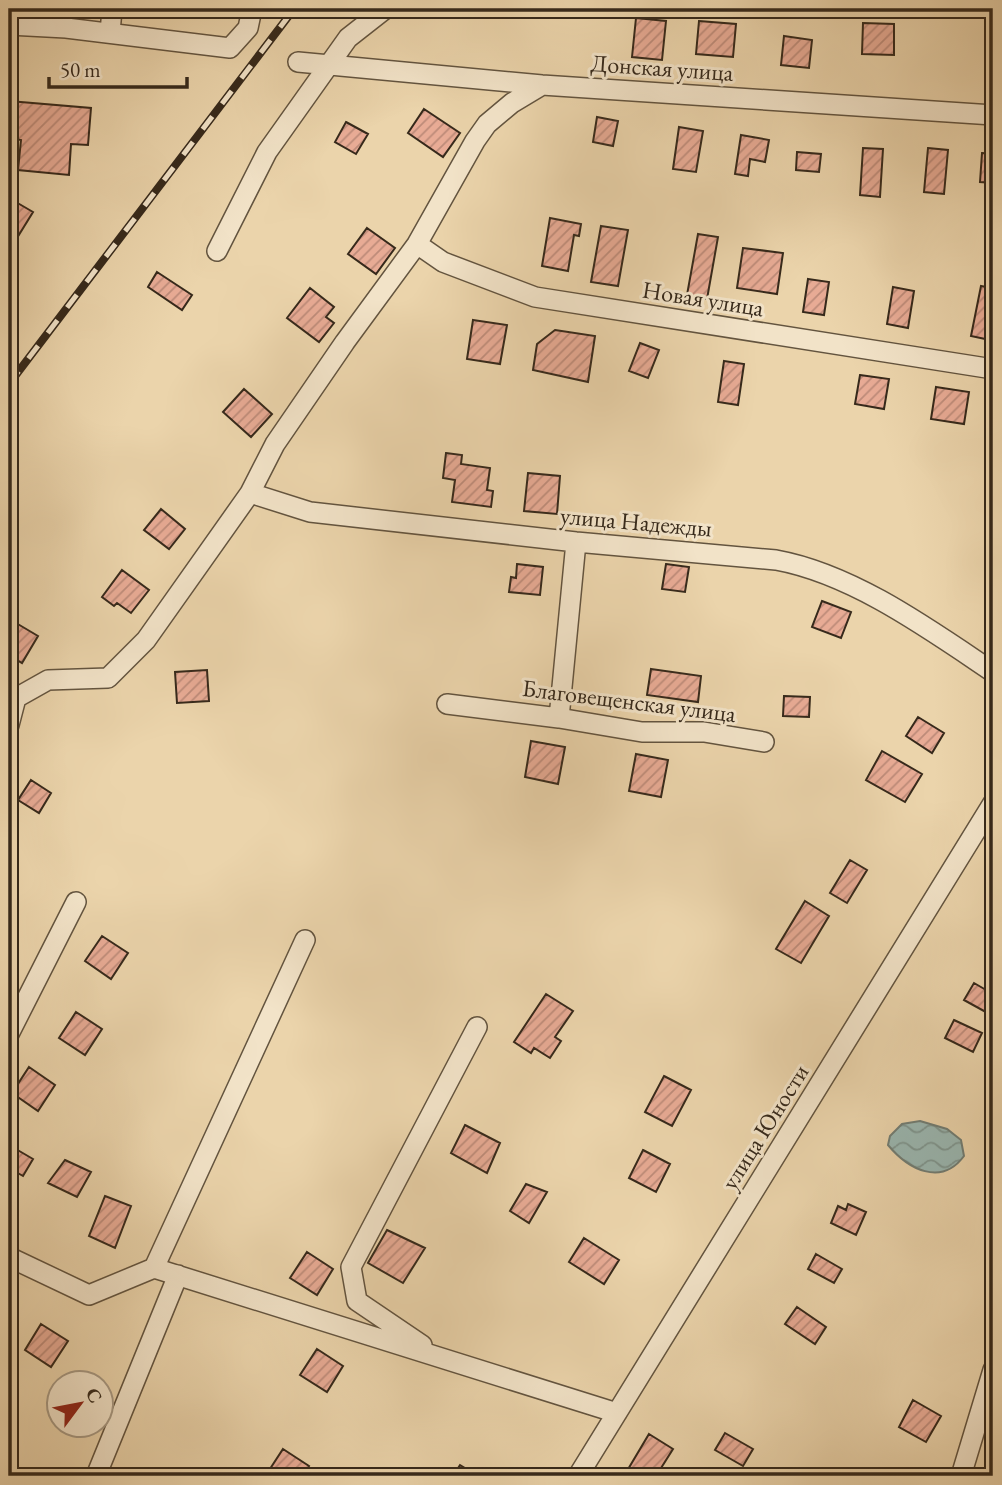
<svg xmlns="http://www.w3.org/2000/svg" width="1002" height="1485" viewBox="0 0 1002 1485" font-family="'EB Garamond',serif">
<style>
.water{fill:url(#water-waves);stroke:#727e75;stroke-width:2}
.building{fill:url(#building-hatch);stroke:#36291b;stroke-width:2}
.lines{fill:none;stroke-linecap:round;stroke-linejoin:round}
.minor-casing{stroke:#63543f;stroke-width:22}
.minor{stroke:#f2e3c8;stroke-width:19}
.rail-casing{stroke:#36291b;stroke-width:8}
.rail{stroke:#f2e3c8;stroke-width:5;stroke-dasharray:16;stroke-linecap:butt}
.labels{text-anchor:middle;stroke-width:6;stroke-linejoin:round;paint-order:stroke}
.street-label{font-size:24px;fill:#36291b;stroke:#f2e3c8}
</style>
<defs>
<pattern id="water-waves" width="16" height="10" patternUnits="userSpaceOnUse" patternTransform="scale(1.75)"><rect width="16" height="10" fill="#9ab7b1"/><path d="M0 5q4-4 8 0t8 0" fill="none" stroke="#7e958f"/></pattern>
<pattern id="building-hatch" width="6" height="6" patternUnits="userSpaceOnUse" patternTransform="scale(1.75)"><rect width="6" height="6" fill="#e8ab95"/><path d="M-1 1l2-2M0 6l6-6M5 7l2-2" fill="none" stroke="#bd8b79"/></pattern>
</defs>
<rect width="100%" height="100%" fill="#ebd4ab"/>
<filter id="stains"><feTurbulence type="fractalNoise" baseFrequency=".00286" numOctaves="4"/><feColorMatrix values="0 0 0 0 .2 0 0 0 0 .09 0 0 0 0 .02 0 0 0 .5 -.17"/></filter>
<radialGradient id="worn" r=".72"><stop offset=".6" stop-color="#630" stop-opacity="0"/><stop offset="1" stop-color="#630" stop-opacity=".3"/></radialGradient>
<path class="water" d="M 920,1121 L 947,1129 L 961,1140 L 964,1156 C 941,1187 908,1169 888,1145 L 890,1136 L 902,1124 Z"/>
<path class="building" d="M 636,18 L 666,21 L 662,60 L 632,57 Z
M 699,21 L 736,24 L 733,57 L 696,54 Z
M 863,23 L 894,24 L 894,55 L 862,54 Z
M 784,36 L 812,40 L 809,68 L 781,65 Z
M 9,101 L 91,108 L 88,145 L 71,144 L 69,175 L 18,170 L 21,140 L 9,138 Z
M 424,109 L 460,133 L 443,157 L 408,133 Z
M 597,117 L 618,121 L 613,146 L 593,142 Z
M 346,122 L 368,134 L 356,154 L 335,142 Z
M 679,127 L 703,131 L 696,172 L 673,169 Z
M 741,135 L 769,140 L 765,162 L 750,159 L 748,176 L 735,174 Z
M 863,148 L 883,149 L 880,197 L 860,195 Z
M 928,148 L 948,150 L 944,194 L 924,192 Z
M 797,152 L 821,154 L 819,172 L 796,170 Z
M 982,153 L 993,154 L 993,183 L 980,182 Z
M 9,198 L 33,212 L 9,251 Z
M 550,218 L 581,224 L 579,236 L 574,235 L 568,271 L 542,266 Z
M 601,226 L 628,230 L 618,286 L 591,282 Z
M 367,228 L 395,248 L 376,274 L 348,254 Z
M 698,234 L 718,237 L 707,299 L 687,295 Z
M 743,248 L 783,253 L 777,294 L 737,288 Z
M 157,272 L 192,295 L 182,310 L 148,287 Z
M 808,279 L 829,282 L 824,315 L 803,312 Z
M 981,286 L 993,288 L 993,325 L 990,340 L 971,336 Z
M 893,287 L 914,291 L 908,328 L 887,324 Z
M 310,288 L 334,307 L 326,317 L 334,323 L 319,342 L 287,318 Z
M 473,320 L 507,325 L 500,364 L 467,359 Z
M 555,330 L 595,336 L 588,382 L 533,370 L 537,344 Z
M 640,343 L 659,350 L 648,378 L 629,371 Z
M 724,361 L 744,364 L 738,405 L 718,402 Z
M 860,375 L 889,379 L 884,409 L 855,404 Z
M 936,387 L 969,392 L 964,424 L 931,419 Z
M 244,389 L 272,414 L 251,437 L 223,412 Z
M 446,453 L 462,455 L 461,464 L 490,468 L 487,490 L 493,491 L 491,507 L 452,502 L 455,480 L 443,478 Z
M 528,473 L 560,476 L 557,514 L 524,511 Z
M 161,509 L 185,529 L 169,549 L 144,530 Z
M 517,564 L 543,567 L 540,595 L 509,592 L 511,577 L 516,578 Z
M 666,564 L 689,567 L 685,592 L 662,589 Z
M 122,570 L 149,590 L 131,613 L 117,603 L 114,606 L 102,597 Z
M 822,601 L 851,612 L 841,638 L 812,627 Z
M 11,620 L 38,636 L 22,663 L 9,655 L 9,624 Z
M 651,669 L 701,676 L 698,702 L 647,695 Z
M 207,670 L 209,701 L 177,703 L 175,672 Z
M 784,696 L 810,697 L 809,717 L 783,716 Z
M 918,717 L 944,733 L 932,753 L 906,736 Z
M 531,741 L 565,747 L 558,784 L 525,777 Z
M 882,751 L 922,774 L 905,802 L 866,780 Z
M 636,754 L 668,760 L 661,797 L 629,791 Z
M 31,780 L 51,793 L 39,813 L 18,800 Z
M 850,860 L 867,870 L 847,903 L 830,893 Z
M 805,901 L 829,916 L 801,963 L 776,949 Z
M 102,936 L 128,953 L 111,979 L 85,961 Z
M 974,983 L 993,994 L 993,1016 L 964,1000 Z
M 546,994 L 573,1011 L 555,1037 L 561,1041 L 550,1058 L 534,1048 L 531,1053 L 514,1042 Z
M 76,1012 L 102,1029 L 85,1055 L 59,1038 Z
M 954,1020 L 982,1033 L 973,1052 L 945,1038 Z
M 29,1067 L 55,1085 L 38,1111 L 12,1093 Z
M 664,1076 L 691,1090 L 672,1126 L 645,1112 Z
M 465,1125 L 500,1143 L 487,1173 L 451,1153 Z
M 9,1145 L 33,1159 L 23,1176 L 9,1168 Z
M 643,1150 L 670,1164 L 656,1192 L 629,1178 Z
M 65,1160 L 91,1172 L 77,1197 L 48,1183 Z
M 526,1184 L 547,1192 L 529,1223 L 510,1211 Z
M 105,1196 L 131,1206 L 115,1248 L 89,1236 Z
M 848,1204 L 866,1212 L 856,1235 L 831,1223 L 838,1206 L 846,1210 Z
M 387,1230 L 425,1248 L 403,1283 L 368,1263 Z
M 584,1238 L 619,1260 L 604,1284 L 569,1262 Z
M 307,1252 L 333,1269 L 317,1295 L 290,1278 Z
M 816,1254 L 842,1269 L 834,1283 L 808,1269 Z
M 797,1307 L 826,1327 L 815,1344 L 785,1324 Z
M 41,1324 L 68,1341 L 51,1367 L 25,1350 Z
M 317,1349 L 343,1366 L 327,1392 L 300,1375 Z
M 913,1400 L 941,1416 L 926,1442 L 899,1427 Z
M 725,1433 L 753,1449 L 743,1466 L 715,1450 Z
M 649,1434 L 673,1449 L 656,1476 L 624,1476 Z
M 283,1449 L 309,1466 L 303,1476 L 266,1475 Z
M 460,1465 L 478,1476 L 453,1476 Z"/>
<g class="lines">
<g class="minor-casing">
<path id="minor" d="M 9,25 L 66,28 L 230,48 L 248,28 L 252,9
M 110,33 L 112,9
M 298,62 L 542,85 L 993,115
M 417,244 L 443,262 L 535,297 L 993,369
M 217,251 L 267,152 L 348,38 L 385,9
M 250,493 L 310,512 L 576,542 L 776,560 C 853,574 929,629 993,672
M 447,704 L 559,718 L 642,732 L 704,732 L 764,742
M 559,718 L 576,542
M 9,725 L 16,698 L 48,680 L 108,678 L 146,640 L 250,493 L 275,444 L 345,342 L 417,244 L 475,141 L 487,124 L 512,103 L 542,85
M 9,1034 L 76,902
M 9,1257 L 89,1295 L 154,1268 L 617,1413
M 154,1268 L 305,940
M 422,1345 L 357,1301 L 351,1267 L 477,1027
M 96,1476 L 178,1275
M 578,1476 L 993,803
M 961,1476 L 993,1370"/>
</g>
<use href="#minor" class="minor"/>
<g class="rail-casing">
<path id="rail" d="M 9,384 L 294,9"/>
</g>
<use href="#rail" class="rail"/>
</g>
<g class="labels">
<g class="street-label">
<text transform="translate(662 68) rotate(4)" y="8">Донская улица</text>
<text transform="translate(703 299) rotate(9)" y="8">Новая улица</text>
<text transform="translate(636 522) rotate(5)" y="8">улица Надежды</text>
<text transform="translate(629 701) rotate(7)" y="8">Благовещенская улица</text>
<text transform="translate(765 1127) rotate(-58)" y="8">улица Юности</text>
</g>
</g>
<rect width="1002" height="1485" fill="none" stroke="#ebd4ab" stroke-width="35"/>
<rect x="10" y="10" width="981" height="1464" fill="none" stroke="#36291b" stroke-width="3.5"/>
<rect x="18" y="18" width="967" height="1450" fill="none" stroke="#36291b" stroke-width="2"/>
<g transform="translate(80 1404) rotate(58)"><circle r="33" fill="#f2e3c8" stroke="#a79983" stroke-width="2"/>
<path d="M0-5L12 26L0 18L-12 26Z" fill="#8f2418"/>
<text y="-10" font-size="19" font-weight="bold" text-anchor="middle" fill="#36291b">С</text>
</g>
<path d="M49 77v10h138v-10" fill="none" stroke="#36291b" stroke-width="3.5"/>
<text x="60" y="77" font-size="21" fill="#36291b" stroke="#f2e3c8" stroke-width="5" paint-order="stroke">50 m</text>
<rect width="100%" height="100%" filter="url(#stains)"/>
<rect width="100%" height="100%" fill="url(#worn)"/>
</svg>
